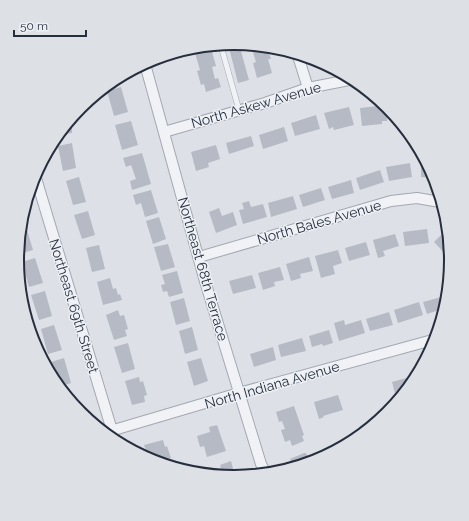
<svg xmlns="http://www.w3.org/2000/svg" width="469" height="521" viewBox="0 0 469 521" font-family="Raleway,sans-serif">
<style>
.building{fill:#b5bac4}
.lines{fill:none;stroke-linecap:round;stroke-linejoin:round}
.lane-casing{stroke:#a3a8b1;stroke-width:6}
.street-casing{stroke:#a3a8b1;stroke-width:12}
.lane{stroke:#f0f2f6;stroke-width:5}
.street{stroke:#f0f2f6;stroke-width:10}
.labels{text-anchor:middle;stroke-width:3;stroke-linejoin:round;paint-order:stroke}
.street-label{font-size:14px;fill:#272f3e;stroke:#edf0f5}
.rim{fill:none;stroke:#272f3e;stroke-width:2}
</style>
<rect width="100%" height="100%" fill="#dde1e7"/>
<path class="building" d="M 235,43 L 239,44 L 249,80 L 238,83 L 228,44 Z
M 248,46 L 268,50 L 271,59 L 268,59 L 272,73 L 257,78 L 253,63 L 256,62 L 252,49 L 250,50 Z
M 211,48 L 216,66 L 212,67 L 215,79 L 218,78 L 221,87 L 206,92 L 204,84 L 201,85 L 197,71 L 200,70 L 195,53 L 180,58 L 179,54 Z
M 121,87 L 128,112 L 114,116 L 107,91 Z
M 386,105 L 387,121 L 382,121 L 382,124 L 362,126 L 360,108 Z
M 349,107 L 354,125 L 334,130 L 333,127 L 329,129 L 324,113 Z
M 316,115 L 320,129 L 295,136 L 291,123 Z
M 72,120 L 72,133 L 63,134 L 70,123 Z
M 131,121 L 138,145 L 122,150 L 115,125 Z
M 284,127 L 288,141 L 263,149 L 259,135 Z
M 251,136 L 254,146 L 229,154 L 226,143 Z
M 72,143 L 76,168 L 63,171 L 58,146 Z
M 216,145 L 220,159 L 208,163 L 209,167 L 196,171 L 191,152 Z
M 142,153 L 151,184 L 132,190 L 130,181 L 136,179 L 131,165 L 126,167 L 123,158 Z
M 410,163 L 412,177 L 389,181 L 386,167 Z
M 421,166 L 428,166 L 436,178 L 421,177 Z
M 380,170 L 384,182 L 360,190 L 356,178 Z
M 79,177 L 86,202 L 73,205 L 66,181 Z
M 351,180 L 354,193 L 332,199 L 328,187 Z
M 321,188 L 325,200 L 303,207 L 299,195 Z
M 151,190 L 158,213 L 145,217 L 141,203 L 136,205 L 133,195 Z
M 293,196 L 297,209 L 271,217 L 268,203 Z
M 249,201 L 251,207 L 263,204 L 267,217 L 243,224 L 239,210 L 244,209 L 242,203 Z
M 219,208 L 222,216 L 233,212 L 237,225 L 216,233 L 209,212 Z
M 88,211 L 95,235 L 82,239 L 74,215 Z
M 159,217 L 166,239 L 153,244 L 146,221 Z
M 25,223 L 33,250 L 19,254 L 19,252 Z
M 427,229 L 429,243 L 405,246 L 403,232 Z
M 443,233 L 448,238 L 451,255 L 448,257 L 434,242 Z
M 395,234 L 399,246 L 383,251 L 385,256 L 378,258 L 373,240 Z
M 366,242 L 370,255 L 349,261 L 345,248 Z
M 168,244 L 175,267 L 161,271 L 154,247 Z
M 99,245 L 105,269 L 92,272 L 86,248 Z
M 338,250 L 342,263 L 333,266 L 335,274 L 321,278 L 315,256 Z
M 309,257 L 313,271 L 300,274 L 301,278 L 291,281 L 286,264 Z
M 35,258 L 43,283 L 29,287 L 22,262 Z
M 280,267 L 284,280 L 274,282 L 275,286 L 263,290 L 258,273 Z
M 177,271 L 183,293 L 169,297 L 167,291 L 163,292 L 161,285 L 165,284 L 162,275 Z
M 252,275 L 256,288 L 233,294 L 229,281 Z
M 110,278 L 113,289 L 116,288 L 118,295 L 120,294 L 122,300 L 103,305 L 97,282 Z
M 45,291 L 52,316 L 39,320 L 31,295 Z
M 445,296 L 442,309 L 427,314 L 423,302 Z
M 184,298 L 190,321 L 176,325 L 170,302 Z
M 419,302 L 423,315 L 398,323 L 394,310 Z
M 118,310 L 120,316 L 124,315 L 128,329 L 125,330 L 127,336 L 114,340 L 106,315 Z
M 389,312 L 393,325 L 370,331 L 366,319 Z
M 344,320 L 345,325 L 361,320 L 365,333 L 339,341 L 334,323 Z
M 54,325 L 62,350 L 48,354 L 41,329 Z
M 192,327 L 198,350 L 185,354 L 179,331 Z
M 329,330 L 333,343 L 323,346 L 322,344 L 312,347 L 309,336 Z
M 302,338 L 306,351 L 281,357 L 278,345 Z
M 128,343 L 135,369 L 122,373 L 114,347 Z
M 273,347 L 276,360 L 254,367 L 250,354 Z
M 64,358 L 71,383 L 62,386 L 54,375 L 51,362 Z
M 201,358 L 208,381 L 194,386 L 187,362 Z
M 418,370 L 401,395 L 396,397 L 392,382 L 410,377 L 409,373 Z
M 139,377 L 140,382 L 143,381 L 147,395 L 144,396 L 145,402 L 132,405 L 125,381 Z
M 75,395 L 80,413 L 69,396 Z
M 338,395 L 343,410 L 323,416 L 324,417 L 319,419 L 314,402 Z
M 294,406 L 304,435 L 302,436 L 304,441 L 292,446 L 290,440 L 285,442 L 281,430 L 285,429 L 282,421 L 279,422 L 276,412 Z
M 217,425 L 226,451 L 207,457 L 204,446 L 200,447 L 197,436 L 210,432 L 209,427 Z
M 163,440 L 165,447 L 167,446 L 171,458 L 167,459 L 169,465 L 150,461 L 144,445 Z
M 304,453 L 306,453 L 309,459 L 312,457 L 314,462 L 293,466 L 290,459 Z
M 231,461 L 234,472 L 230,474 L 231,477 L 219,475 L 223,474 L 220,465 Z"/>
<g class="lines">
<g class="lane-casing">
<path id="lane" d="M 221,46 L 239,110"/>
</g>
<g class="street-casing">
<path id="street" d="M 298,56 L 308,88
M 145,64 L 204,278 L 261,464 L 265,472
M 164,132 L 265,103 L 308,88 L 349,80
M 35,175 L 114,437
M 199,257 L 391,201 L 417,198 L 440,202
M 107,432 L 239,393 L 436,339"/>
</g>
<use href="#lane" class="lane"/>
<use href="#street" class="street"/>
</g>
<g class="labels">
<g class="street-label">
<text transform="translate(256 105) rotate(-16)" y="5">North Askew Avenue</text>
<text transform="translate(319 222) rotate(-16)" y="5">North Bales Avenue</text>
<text transform="translate(203 269) rotate(74)" y="5">Northeast 68th Terrace</text>
<text transform="translate(74 306) rotate(73)" y="5">Northeast 69th Street</text>
<text transform="translate(272 385) rotate(-16)" y="5">North Indiana Avenue</text>
</g>
</g>
<path d="M0 0H469V521H0ZM24 260a210 210 0 1 1 420 0a210 210 0 1 1-420 0Z" fill="#dde1e6" fill-rule="evenodd"/>
<path class="rim" d="M24 260a210 210 0 1 1 420 0a210 210 0 1 1-420 0Z"/>
<path d="M14 30v6h72v-6" fill="none" stroke="#272f3e" stroke-width="2"/>
<text x="20" y="30" font-size="12" fill="#272f3e" stroke="#edf0f5" stroke-width="3" paint-order="stroke">50 m</text>
</svg>
